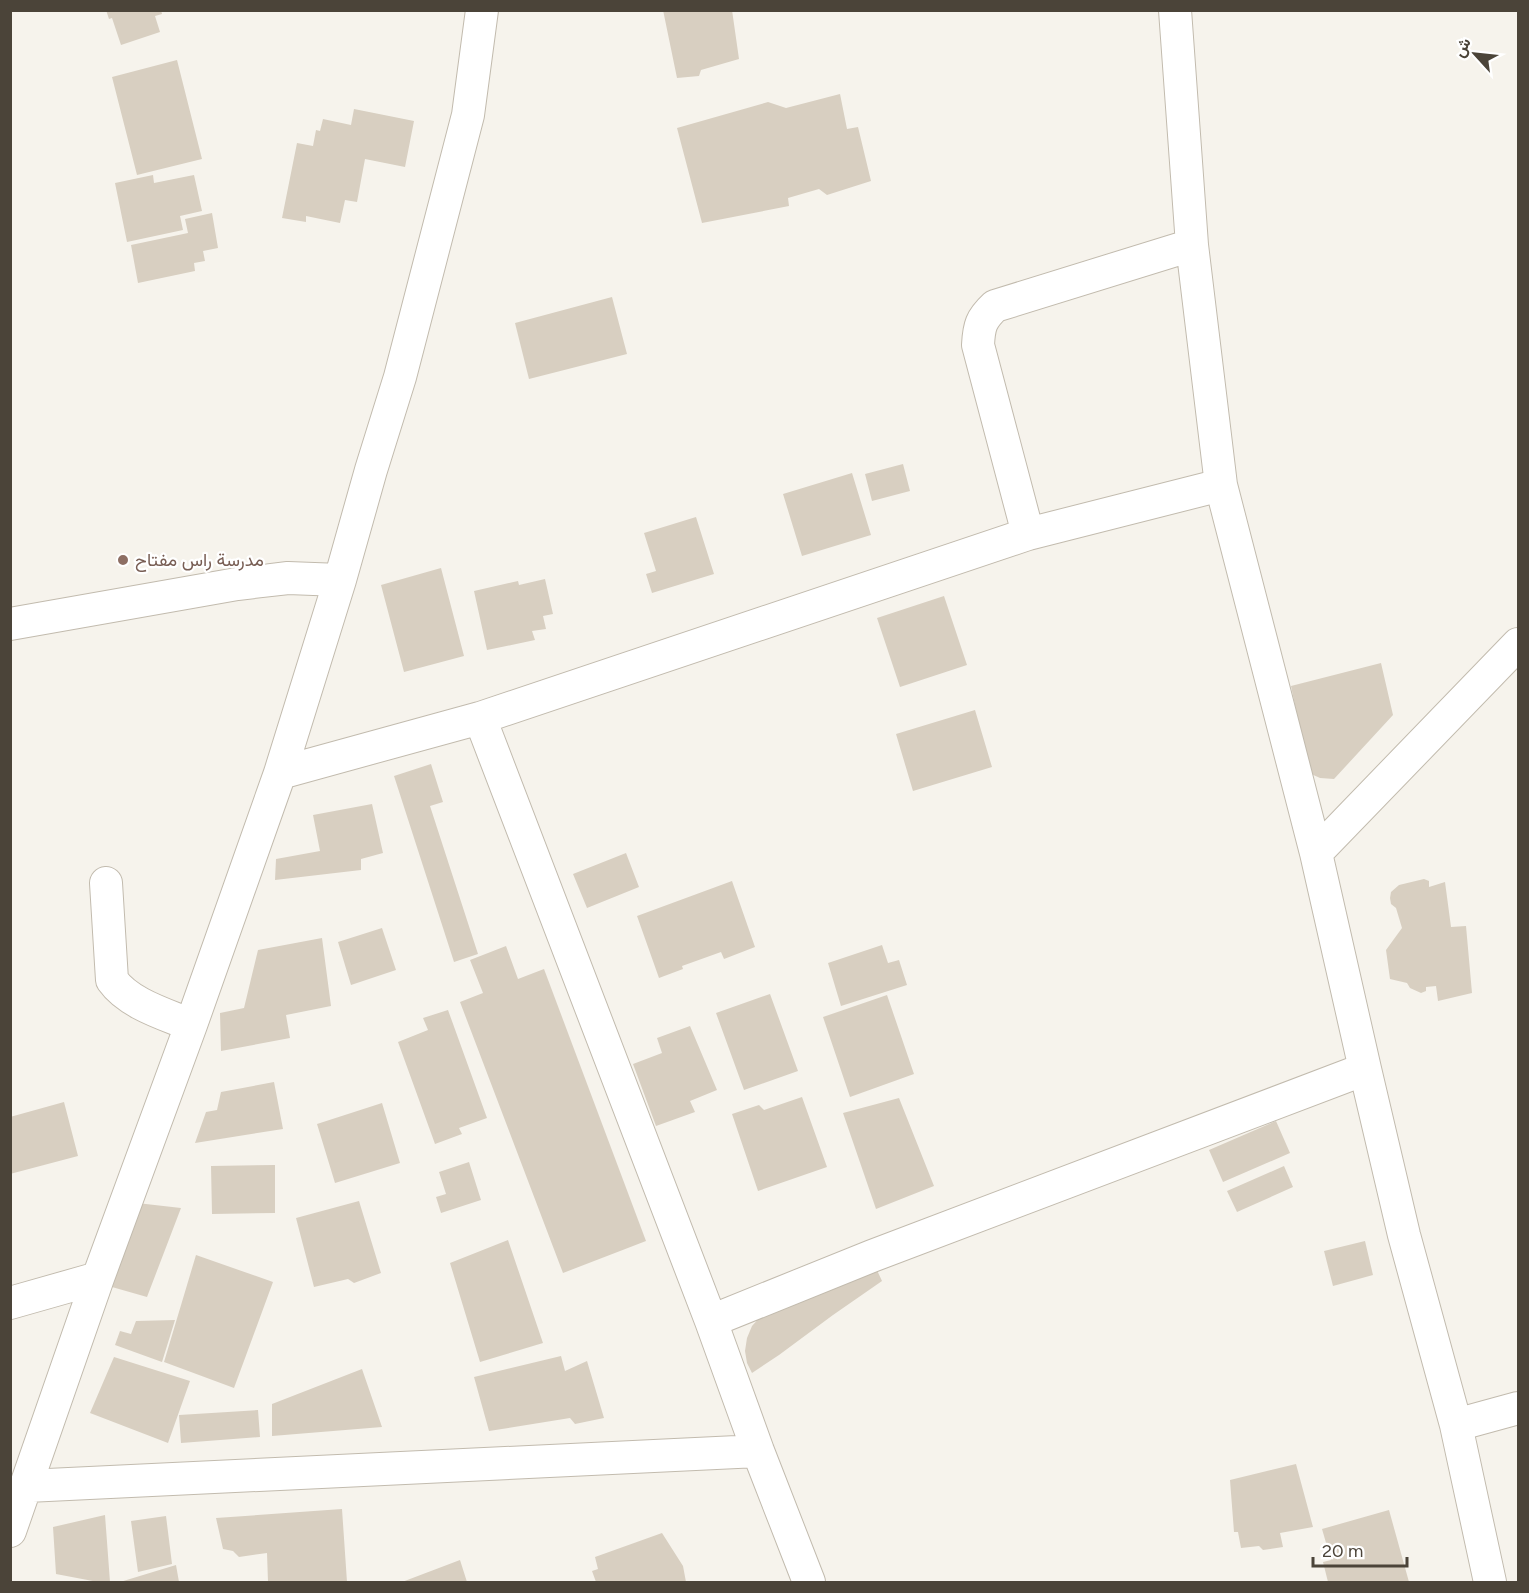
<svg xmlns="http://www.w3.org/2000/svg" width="1529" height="1593" viewBox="0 0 1529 1593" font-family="Figtree,Vazirmatn,sans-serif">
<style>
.building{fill:#d8cfc1}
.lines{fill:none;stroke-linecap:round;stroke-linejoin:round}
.minor-casing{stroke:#c2bbae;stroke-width:34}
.minor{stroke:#fff;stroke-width:32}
.education-dot{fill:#8d6e63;stroke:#fff;stroke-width:2}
.labels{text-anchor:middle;stroke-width:4.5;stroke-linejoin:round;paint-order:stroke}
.education-label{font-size:18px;fill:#785e54;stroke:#fff;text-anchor:start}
</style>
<rect width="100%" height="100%" fill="#f6f3ec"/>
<path class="building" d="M 106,10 L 161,10 L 162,14 L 155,16 L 160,32 L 121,45 L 112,18 L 109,19 Z
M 663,10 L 732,10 L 739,59 L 701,70 L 699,76 L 677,78 Z
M 177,60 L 202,159 L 137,175 L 112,77 Z
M 840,94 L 847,129 L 858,127 L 871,181 L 827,195 L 819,189 L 788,198 L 789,206 L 702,223 L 677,128 L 768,102 L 786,108 Z
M 354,109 L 414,121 L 405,167 L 365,159 L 357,202 L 345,200 L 340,223 L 306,216 L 306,222 L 282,218 L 297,143 L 313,146 L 316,130 L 320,131 L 323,119 L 351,125 Z
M 153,175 L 154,183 L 194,175 L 202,211 L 180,216 L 183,230 L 127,242 L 115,183 Z
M 212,213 L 218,248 L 203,251 L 205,261 L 194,263 L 195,271 L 138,283 L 131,245 L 188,233 L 185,219 Z
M 612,297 L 627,354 L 529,379 L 515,323 Z
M 903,464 L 910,491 L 872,501 L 865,474 Z
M 852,473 L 871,535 L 802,556 L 783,494 Z
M 696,517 L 714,574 L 652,593 L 646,574 L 656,571 L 644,533 Z
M 441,568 L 464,656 L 404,672 L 381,585 Z
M 545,579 L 553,614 L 543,616 L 546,629 L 532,631 L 535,640 L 487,650 L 474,591 L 518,581 L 519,585 Z
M 944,596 L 967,665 L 900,687 L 877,618 Z
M 1381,663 L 1393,715 L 1334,779 L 1320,778 L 1309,773 L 1291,686 Z
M 975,710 L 992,767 L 913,791 L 896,734 Z
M 431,764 L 443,802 L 430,806 L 478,954 L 454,962 L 394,776 Z
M 372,804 L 383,853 L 361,859 L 361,870 L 275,880 L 276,859 L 320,851 L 313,815 Z
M 626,853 L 639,887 L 587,908 L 573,874 Z
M 1424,879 L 1429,881 L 1429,887 L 1445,882 L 1451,927 L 1466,926 L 1472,993 L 1438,1001 L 1436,986 L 1426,987 L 1426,991 L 1421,993 L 1410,988 L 1407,983 L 1390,979 L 1386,950 L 1402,928 L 1396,908 L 1391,904 L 1390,898 L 1391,892 L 1399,885 Z
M 732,881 L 755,947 L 724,959 L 721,952 L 682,966 L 683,969 L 659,978 L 637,916 Z
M 382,928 L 396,970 L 351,985 L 338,942 Z
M 322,938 L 331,1006 L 286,1015 L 290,1038 L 221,1051 L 220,1013 L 244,1008 L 258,950 Z
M 882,945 L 888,963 L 899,960 L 907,985 L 841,1006 L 828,963 Z
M 506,946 L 518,979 L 544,969 L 646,1241 L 563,1273 L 460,1002 L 483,993 L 470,960 Z
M 770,994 L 798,1071 L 744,1090 L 716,1013 Z
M 887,995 L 914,1074 L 850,1097 L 823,1017 Z
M 448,1010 L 487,1118 L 459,1128 L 462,1134 L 435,1144 L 398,1042 L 428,1030 L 423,1018 Z
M 690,1026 L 717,1090 L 690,1101 L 695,1112 L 656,1126 L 633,1064 L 662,1053 L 657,1038 Z
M 274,1082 L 283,1129 L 195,1143 L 206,1112 L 217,1110 L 221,1092 Z
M 802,1097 L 827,1167 L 758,1191 L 732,1114 L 759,1105 L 764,1110 Z
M 899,1098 L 934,1186 L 876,1209 L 843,1113 Z
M 64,1102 L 78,1156 L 10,1174 L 10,1117 Z
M 382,1103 L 400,1163 L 335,1183 L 317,1124 Z
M 1276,1121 L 1290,1153 L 1223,1182 L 1209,1150 Z
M 469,1162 L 481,1200 L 441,1213 L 436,1197 L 446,1194 L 439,1172 Z
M 275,1165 L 275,1213 L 212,1214 L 211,1166 Z
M 1284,1166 L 1293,1187 L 1237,1212 L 1227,1191 Z
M 359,1201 L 381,1273 L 354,1283 L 348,1279 L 314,1287 L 296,1218 Z
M 137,1203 L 181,1208 L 147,1297 L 98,1283 Z
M 508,1240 L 543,1343 L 480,1362 L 450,1263 Z
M 1365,1241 L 1373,1275 L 1333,1286 L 1324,1251 Z
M 196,1255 L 273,1282 L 234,1388 L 164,1362 Z
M 876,1268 L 882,1281 L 833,1315 L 779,1355 L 752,1373 L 747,1363 L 745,1351 L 747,1338 L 752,1326 L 761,1316 Z
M 175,1320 L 162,1362 L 115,1345 L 120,1331 L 131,1334 L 136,1321 Z
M 561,1356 L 565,1371 L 587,1361 L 604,1418 L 575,1424 L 570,1418 L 489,1431 L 474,1377 Z
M 114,1357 L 190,1381 L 168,1443 L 90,1413 Z
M 362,1369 L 382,1427 L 272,1436 L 272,1404 Z
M 258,1410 L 260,1437 L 181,1443 L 179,1415 Z
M 1296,1464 L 1313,1527 L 1280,1533 L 1283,1547 L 1263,1550 L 1259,1546 L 1241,1548 L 1238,1532 L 1234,1532 L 1230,1480 Z
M 342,1509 L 347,1582 L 268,1582 L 267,1553 L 239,1557 L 233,1551 L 223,1549 L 216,1518 Z
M 1389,1510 L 1409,1582 L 1328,1582 L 1323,1562 L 1331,1560 L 1322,1529 Z
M 105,1515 L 110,1582 L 98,1582 L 56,1574 L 53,1527 Z
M 166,1516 L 172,1564 L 138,1572 L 131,1521 Z
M 662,1533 L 683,1566 L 686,1582 L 596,1582 L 592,1571 L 598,1569 L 595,1557 Z
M 460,1560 L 467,1582 L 402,1582 Z
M 176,1565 L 179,1582 L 120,1582 Z"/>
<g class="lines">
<g class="minor-casing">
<path id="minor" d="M 1175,10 L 1192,245 L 1221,485 L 1316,853
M 1028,534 L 978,345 C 979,326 981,319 995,306 L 1192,245
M 10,624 L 237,584 L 288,578 L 340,580
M 480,718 L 711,1321 L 758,1451 L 809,1582
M 280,773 L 480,718 L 1028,534 L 1221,485
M 106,883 L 112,980 C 129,1004 165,1014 191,1025
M 10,1303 L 98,1278
M 711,1321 L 872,1256 L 1365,1069
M 1456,1425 L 1404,1235 L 1365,1069 L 1316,853 L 1518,644
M 27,1486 L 758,1451
M 10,1531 L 98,1278 L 191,1025 L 280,773 L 340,580 L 371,470 L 400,377 L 468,115 L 482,10
M 1490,1582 L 1456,1425 L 1518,1408"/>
</g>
<use href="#minor" class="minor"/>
</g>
<circle class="education-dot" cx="123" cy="560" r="6"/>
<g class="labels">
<g class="education-label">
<text x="135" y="566">مدرسة راس مفتاح</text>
</g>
</g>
<rect width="1529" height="1593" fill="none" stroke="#4b4439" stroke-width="24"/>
<g transform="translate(1475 54) rotate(297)" stroke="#ffffff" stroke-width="4.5" paint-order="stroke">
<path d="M0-4.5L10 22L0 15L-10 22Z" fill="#4b4439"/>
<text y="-9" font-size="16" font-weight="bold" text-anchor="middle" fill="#4b4439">ش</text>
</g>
<path d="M1313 1557v9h94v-9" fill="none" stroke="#4b4439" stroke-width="3"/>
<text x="1322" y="1557" font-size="18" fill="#4b4439" stroke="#ffffff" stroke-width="4.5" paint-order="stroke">20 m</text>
</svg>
